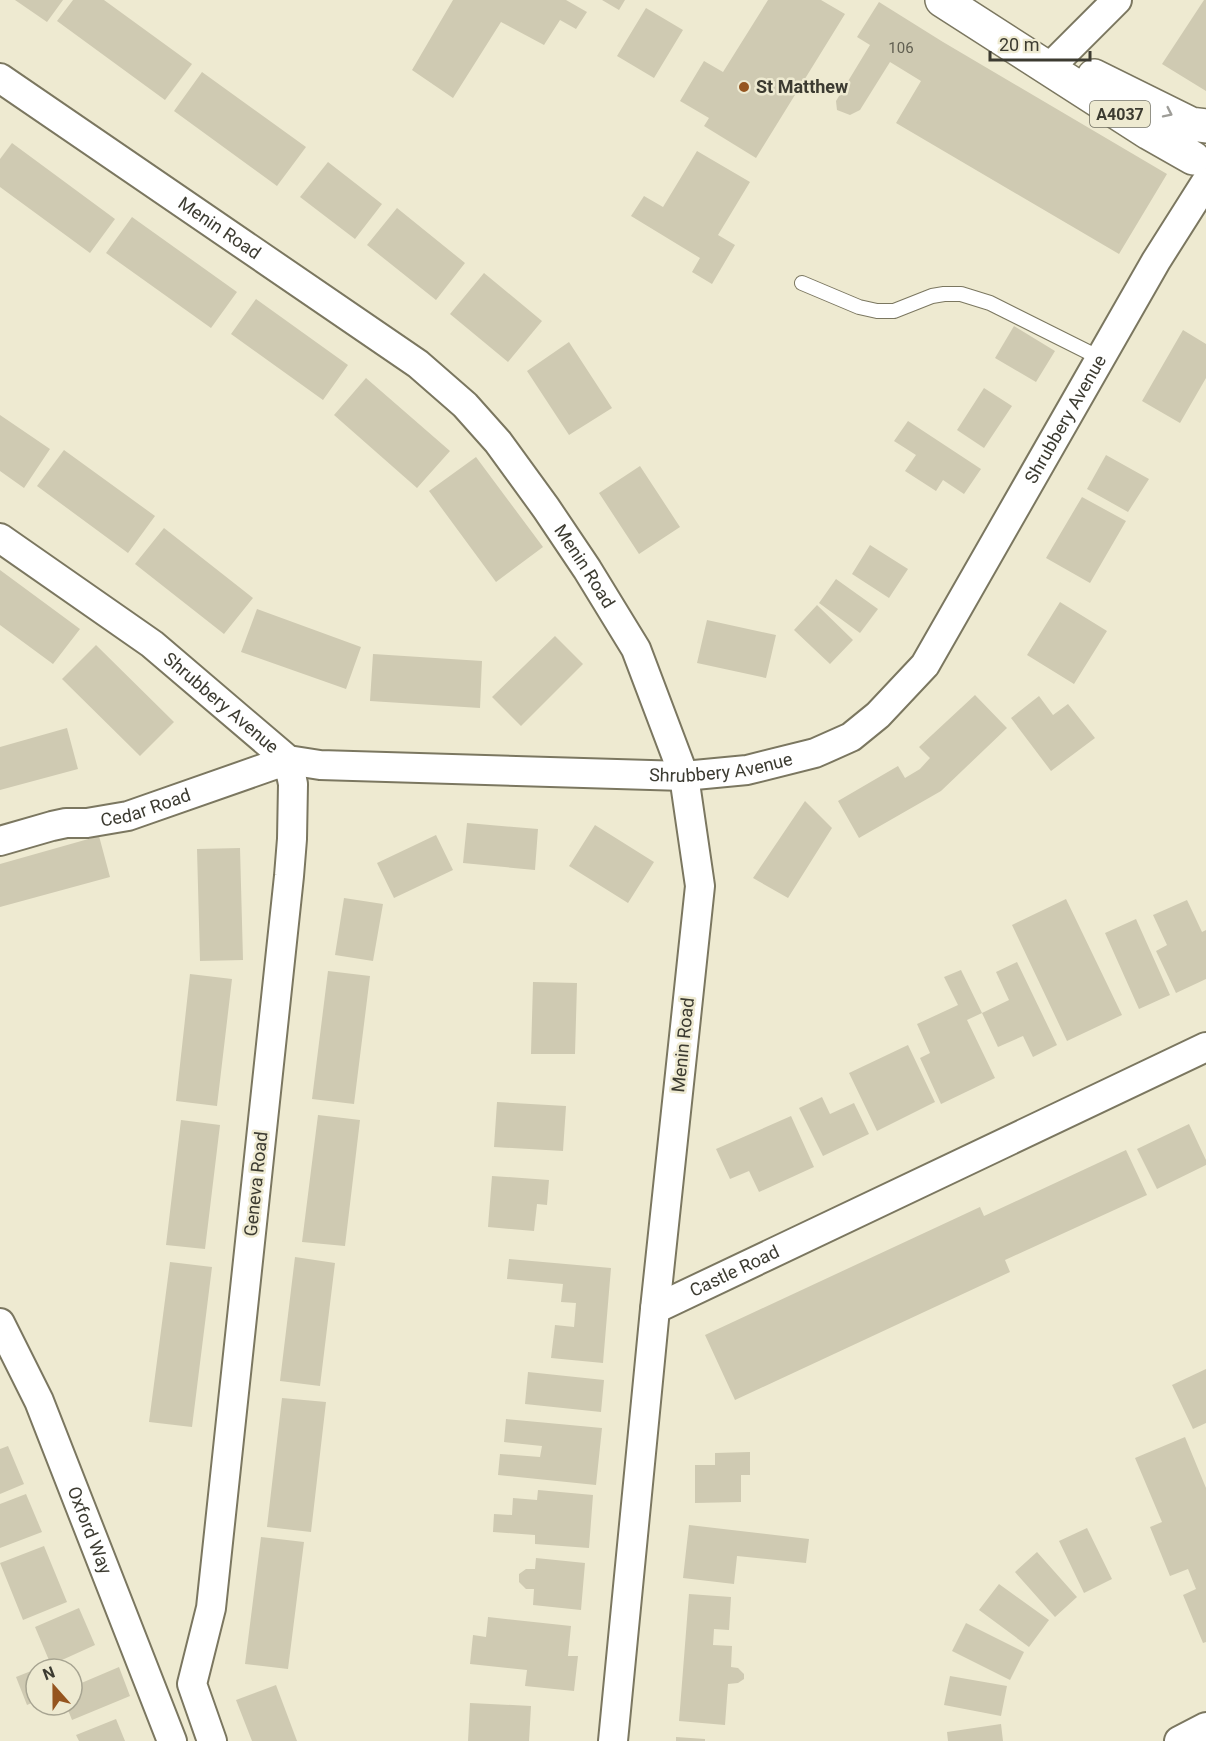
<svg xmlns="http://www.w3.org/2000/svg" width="1206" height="1741" viewBox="0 0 1206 1741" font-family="Roboto,sans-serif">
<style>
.building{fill:#cfcab2}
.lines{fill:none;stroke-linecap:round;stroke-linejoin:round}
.lane-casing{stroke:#7b7760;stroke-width:16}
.street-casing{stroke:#7b7760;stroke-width:32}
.primary-casing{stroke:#7b7760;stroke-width:36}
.lane{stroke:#fff;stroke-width:14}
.street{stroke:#fff;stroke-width:28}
.primary{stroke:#fff;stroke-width:33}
.oneway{stroke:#9e9d98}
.poi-dot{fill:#95551f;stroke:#eeead1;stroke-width:2}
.labels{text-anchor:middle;stroke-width:5;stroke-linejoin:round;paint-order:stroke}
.number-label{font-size:15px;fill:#615f51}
.shield{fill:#eeead1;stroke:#717061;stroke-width:1.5}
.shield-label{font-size:16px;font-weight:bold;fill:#3c3b31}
.poi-label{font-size:18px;font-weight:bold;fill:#3c3b31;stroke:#eeead1;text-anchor:start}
.street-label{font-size:18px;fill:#3c3b31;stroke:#eeead1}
</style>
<rect width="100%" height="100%" fill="#eeead1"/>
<path class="building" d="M 15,0 L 63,0 L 47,22 Z
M 73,0 L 104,0 L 192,64 L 165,100 L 57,21 Z
M 453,0 L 566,0 L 587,12 L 576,29 L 560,20 L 544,45 L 501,22 L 453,98 L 412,70 Z
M 602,0 L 625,0 L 619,10 Z
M 768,0 L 821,0 L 845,14 L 756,158 L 704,126 L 709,118 L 680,101 L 704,61 L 723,72 Z
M 1204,0 L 1206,0 L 1206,91 L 1162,64 Z
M 879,2 L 943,42 L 1167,174 L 1119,254 L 896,123 L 921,81 L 890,62 L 860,110 L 850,115 L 837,110 L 836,101 L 870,45 L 857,37 Z
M 646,8 L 683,30 L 654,78 L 617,56 Z
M 202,72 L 306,147 L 277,186 L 174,111 Z
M 12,143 L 115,219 L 90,253 L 0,187 L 0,159 Z
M 697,151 L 750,182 L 718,235 L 735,245 L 712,284 L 692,272 L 700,258 L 631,216 L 644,196 L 663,207 Z
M 328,162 L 382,204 L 355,239 L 300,197 Z
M 397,208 L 465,263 L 436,300 L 367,245 Z
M 132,217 L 237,292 L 211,328 L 106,253 Z
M 484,273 L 542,321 L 508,362 L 450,314 Z
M 256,299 L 348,365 L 323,400 L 231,334 Z
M 1014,326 L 1055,351 L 1036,382 L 995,358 Z
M 1183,330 L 1206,344 L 1206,378 L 1180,423 L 1142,401 Z
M 569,342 L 612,408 L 569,435 L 527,371 Z
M 366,378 L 450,451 L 417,488 L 334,415 Z
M 984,388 L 1012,406 L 984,448 L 957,430 Z
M 0,415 L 50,449 L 24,488 L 0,471 Z
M 908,421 L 981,469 L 964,494 L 943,480 L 936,491 L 905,471 L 916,455 L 894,441 Z
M 64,450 L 155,516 L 128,553 L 37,486 Z
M 1106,455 L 1149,479 L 1128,512 L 1087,489 Z
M 476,457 L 543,547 L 496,582 L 429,491 Z
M 640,466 L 680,527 L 639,554 L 599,493 Z
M 1082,497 L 1126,521 L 1090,583 L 1046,558 Z
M 164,528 L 253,598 L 224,634 L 135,564 Z
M 870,545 L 908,569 L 889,598 L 852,574 Z
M 0,570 L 80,629 L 53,664 L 0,625 Z
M 836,579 L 878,609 L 860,633 L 819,603 Z
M 1060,602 L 1107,631 L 1074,684 L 1027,655 Z
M 817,605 L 853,640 L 830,664 L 794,630 Z
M 257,609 L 361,647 L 346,689 L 241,652 Z
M 707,620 L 776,635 L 766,678 L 697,663 Z
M 555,636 L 583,664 L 521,726 L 492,697 Z
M 96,645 L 174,722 L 140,756 L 62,679 Z
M 373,654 L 482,661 L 480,708 L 370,701 Z
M 975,695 L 1007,728 L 941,791 L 859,838 L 838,801 L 898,766 L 905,778 L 920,769 L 930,758 L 919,747 Z
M 1039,696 L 1053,715 L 1068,704 L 1095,738 L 1051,771 L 1011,718 Z
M 67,728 L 78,769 L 0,790 L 0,747 Z
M 805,801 L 832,828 L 788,898 L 753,878 Z
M 467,823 L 538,829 L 535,870 L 463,863 Z
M 595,825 L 654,862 L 628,903 L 569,866 Z
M 436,835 L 453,870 L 394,898 L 377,863 Z
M 99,836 L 110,877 L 0,907 L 0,864 Z
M 240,848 L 243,960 L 200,961 L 197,849 Z
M 344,898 L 383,904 L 373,961 L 335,955 Z
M 1066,899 L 1122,1015 L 1067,1041 L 1012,925 Z
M 1187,900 L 1202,932 L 1206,930 L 1206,979 L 1176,993 L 1156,951 L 1167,945 L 1153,915 Z
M 1136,919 L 1170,995 L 1139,1009 L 1105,933 Z
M 1017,962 L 1057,1045 L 1033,1057 L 1023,1036 L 998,1047 L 982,1013 L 1009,1000 L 996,972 Z
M 961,970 L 982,1013 L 967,1020 L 995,1078 L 941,1104 L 920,1058 L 930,1053 L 917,1024 L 958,1005 L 944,977 Z
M 328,971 L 370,976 L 354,1104 L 312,1099 Z
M 190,974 L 232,979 L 217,1106 L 176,1101 Z
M 533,982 L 577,983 L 575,1054 L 531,1054 Z
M 908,1045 L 935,1102 L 877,1131 L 849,1073 Z
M 822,1097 L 830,1114 L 854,1103 L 869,1134 L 823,1156 L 799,1108 Z
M 497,1102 L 566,1106 L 563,1151 L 494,1147 Z
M 318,1115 L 360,1120 L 345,1246 L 302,1242 Z
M 791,1116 L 814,1167 L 759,1192 L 749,1171 L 730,1179 L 716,1149 Z
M 181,1120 L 220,1125 L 205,1249 L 166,1245 Z
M 1189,1124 L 1206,1160 L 1206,1165 L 1157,1189 L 1137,1149 Z
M 1126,1150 L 1147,1195 L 1005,1260 L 1010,1272 L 735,1400 L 705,1335 L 980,1207 L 984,1216 Z
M 492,1176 L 549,1180 L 547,1205 L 537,1204 L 534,1231 L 488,1227 Z
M 295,1257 L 335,1263 L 320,1386 L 280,1381 Z
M 509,1259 L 611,1268 L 603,1363 L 551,1358 L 555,1325 L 574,1327 L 576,1303 L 561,1302 L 563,1284 L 507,1279 Z
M 170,1262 L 212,1267 L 192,1427 L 149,1422 Z
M 1206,1369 L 1206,1423 L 1193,1429 L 1172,1385 Z
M 528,1372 L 604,1380 L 601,1412 L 525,1404 Z
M 282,1398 L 326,1402 L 311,1532 L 267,1527 Z
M 506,1419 L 602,1428 L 596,1485 L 498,1475 L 500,1454 L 540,1457 L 542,1446 L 504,1442 Z
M 1185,1437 L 1206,1488 L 1206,1642 L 1203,1643 L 1183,1595 L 1196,1589 L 1188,1569 L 1170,1576 L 1150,1527 L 1162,1522 L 1135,1458 Z
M 8,1446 L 24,1484 L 0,1494 L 0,1449 Z
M 750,1452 L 750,1475 L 741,1475 L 741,1502 L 695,1503 L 695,1465 L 715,1465 L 715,1453 Z
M 538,1490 L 593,1495 L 589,1548 L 535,1544 L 535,1535 L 493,1532 L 494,1514 L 512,1515 L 513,1498 L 537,1500 Z
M 26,1494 L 42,1532 L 0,1548 L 0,1504 Z
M 689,1525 L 809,1539 L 806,1563 L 737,1556 L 734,1584 L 683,1578 Z
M 1087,1528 L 1112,1579 L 1084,1593 L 1059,1541 Z
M 261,1537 L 304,1542 L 288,1669 L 245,1664 Z
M 44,1546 L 67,1602 L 23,1620 L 0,1563 Z
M 1037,1552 L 1077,1597 L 1055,1617 L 1015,1572 Z
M 536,1558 L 585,1563 L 581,1610 L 533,1605 L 534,1589 L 526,1589 L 519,1582 L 519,1574 L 526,1569 L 535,1569 Z
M 999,1584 L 1049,1620 L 1029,1647 L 979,1610 Z
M 689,1594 L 731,1597 L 729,1630 L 714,1629 L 713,1645 L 732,1646 L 731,1667 L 738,1668 L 744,1674 L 744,1679 L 738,1683 L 728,1684 L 725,1725 L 679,1721 Z
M 79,1608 L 95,1645 L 51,1665 L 35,1627 Z
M 488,1617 L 571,1626 L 568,1656 L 578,1656 L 574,1691 L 525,1686 L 527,1670 L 470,1664 L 473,1635 L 486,1637 Z
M 966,1623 L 1024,1652 L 1010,1680 L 952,1651 Z
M 119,1667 L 130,1696 L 72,1720 L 66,1705 L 72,1705 L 72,1687 Z
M 36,1669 L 36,1701 L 27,1705 L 16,1677 Z
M 950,1676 L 1007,1686 L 1001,1716 L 944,1705 Z
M 276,1685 L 297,1741 L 252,1741 L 236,1700 Z
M 470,1703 L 531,1706 L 529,1741 L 468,1741 Z
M 116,1719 L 125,1741 L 79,1741 L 76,1735 Z
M 1001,1724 L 1003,1741 L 948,1741 L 947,1732 Z
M 676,1737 L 705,1739 L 705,1741 L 676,1741 Z"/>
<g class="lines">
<g class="lane-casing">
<path id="lane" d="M 802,283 L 859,307 L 877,311 L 894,311 L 932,296 L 944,294 L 961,294 L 990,303 L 1100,358"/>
</g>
<g class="street-casing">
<g id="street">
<path d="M 1049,68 L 1117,0"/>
<path id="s1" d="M 0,78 L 418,364 L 465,405 L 498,442 L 546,508 L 587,569 L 636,649 L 684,776 L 700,886 L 655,1309"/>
<path id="s2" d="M 0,538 L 152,644 L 288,760 L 320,765 L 684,776 L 747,770 L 815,753 L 851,737 L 878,715 L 925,665 L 1156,261 L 1206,182"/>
<path id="s3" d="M 0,841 L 52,826 L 66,823 L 87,823 L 128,816 L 288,760 L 293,784 L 292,839 L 289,876 L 211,1608 L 192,1684 L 212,1741"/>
<path id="s4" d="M 0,1323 L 39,1401 L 172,1741"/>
<path id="s5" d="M 613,1741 L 655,1309 L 1206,1047"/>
<path d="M 1179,1741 L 1206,1727"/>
</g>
</g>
<g class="primary-casing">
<path id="primary" d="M 942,0 L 1149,133 L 1193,158
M 1094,76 L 1191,124 L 1206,126"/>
</g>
<use href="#lane" class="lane"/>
<use href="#street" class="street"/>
<use href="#primary" class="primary"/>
</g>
<defs><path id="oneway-chevron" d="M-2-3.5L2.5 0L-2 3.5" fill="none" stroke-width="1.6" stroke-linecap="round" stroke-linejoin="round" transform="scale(1.5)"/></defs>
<use class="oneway" href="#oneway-chevron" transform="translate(1168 113) rotate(26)"/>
<circle class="poi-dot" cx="744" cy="87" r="6"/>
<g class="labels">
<g class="number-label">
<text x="901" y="53">106</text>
</g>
<rect class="shield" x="1090" y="101" width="60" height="26" rx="4.5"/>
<g class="shield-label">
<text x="1120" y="120">A4037</text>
</g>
<g class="poi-label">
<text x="756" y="93">St Matthew</text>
</g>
<g class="street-label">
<text dy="6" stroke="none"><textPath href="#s1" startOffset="266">Menin Road</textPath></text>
<text dy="6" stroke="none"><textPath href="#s2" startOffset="1320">Shrubbery Avenue</textPath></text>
<text dy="6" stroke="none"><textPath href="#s1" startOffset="770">Menin Road</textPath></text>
<text dy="6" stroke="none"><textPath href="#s2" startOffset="276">Shrubbery Avenue</textPath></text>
<text dy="6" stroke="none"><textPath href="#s2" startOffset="798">Shrubbery Avenue</textPath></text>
<text dy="6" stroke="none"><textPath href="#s3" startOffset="150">Cedar Road</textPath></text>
<text transform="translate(683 1045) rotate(-84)" y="6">Menin Road</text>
<text transform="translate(256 1184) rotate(-84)" y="6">Geneva Road</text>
<text dy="6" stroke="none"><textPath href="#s5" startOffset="522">Castle Road</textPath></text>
<text dy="6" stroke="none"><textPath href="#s4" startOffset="226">Oxford Way</textPath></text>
</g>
</g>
<g transform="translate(54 1687) rotate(339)"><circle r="28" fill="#eeead1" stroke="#a7a491" stroke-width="1.5"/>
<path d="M0-4.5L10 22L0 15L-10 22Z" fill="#95551f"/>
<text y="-9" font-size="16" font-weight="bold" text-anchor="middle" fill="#3c3b31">N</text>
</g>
<path d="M990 51v9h100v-9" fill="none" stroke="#3c3b31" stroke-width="3"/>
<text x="999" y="51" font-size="18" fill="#3c3b31" stroke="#eeead1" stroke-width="4.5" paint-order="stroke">20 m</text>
</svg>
